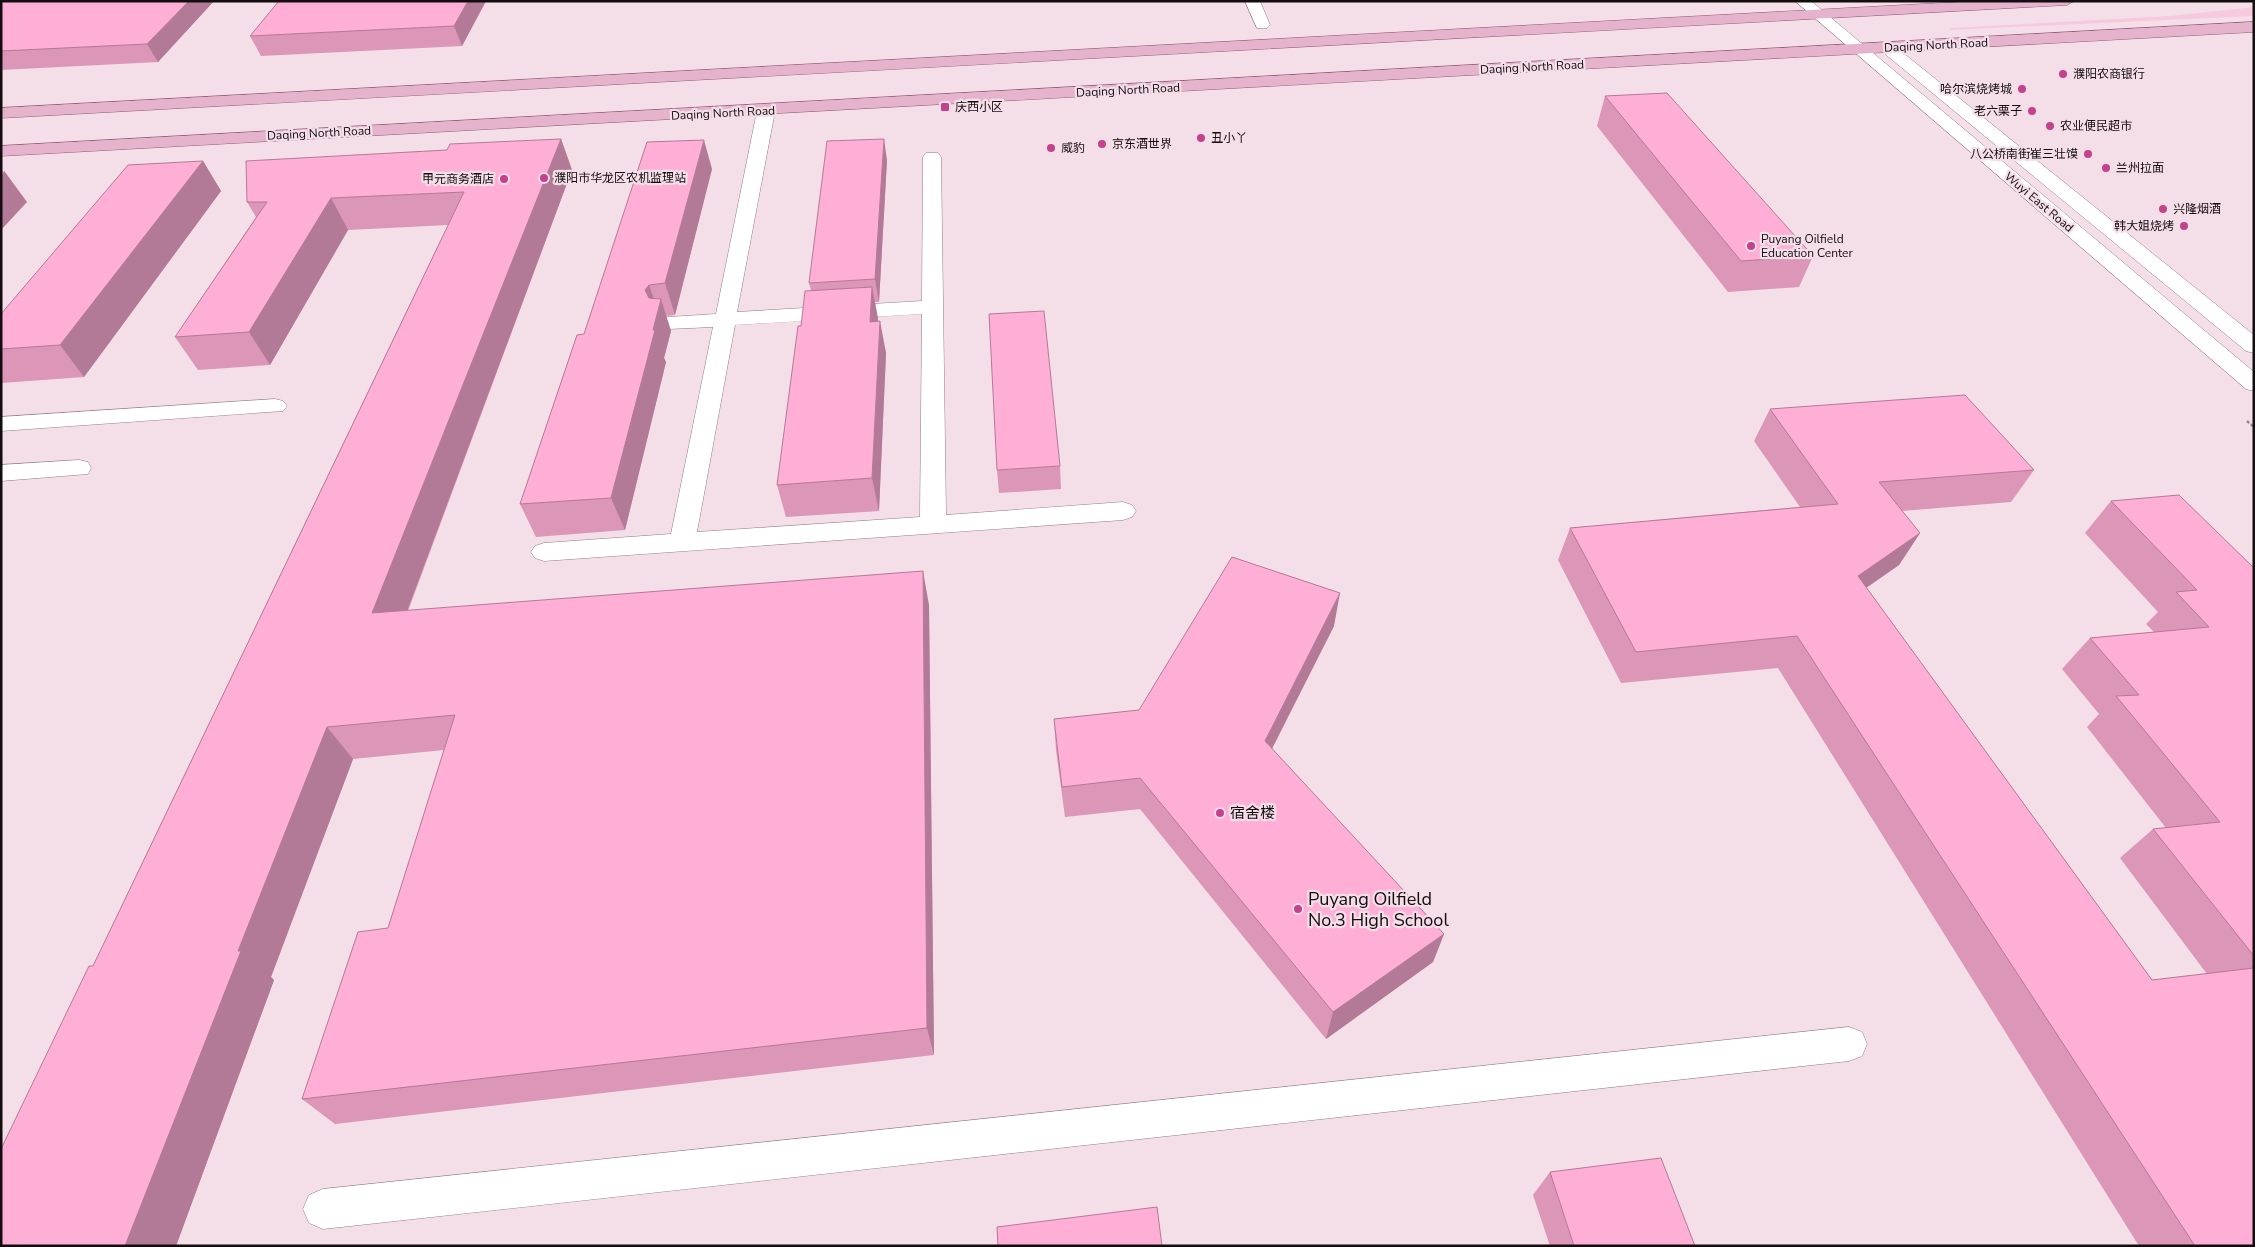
<svg xmlns="http://www.w3.org/2000/svg" width="2255" height="1247" viewBox="0 0 2255 1247" font-family="'Nunito Sans','Noto Sans SC',sans-serif">
<style>
.green{fill:#f7c9de}
.lines{fill:none;stroke-linecap:round;stroke-linejoin:round}
.minor-casing{stroke:#917d86;stroke-width:1}
.major-casing{stroke:#925875;stroke-width:1}
.path{stroke:#988990;stroke-width:2.5;stroke-dasharray:3 2;stroke-linecap:butt}
.minor{fill:#fff;fill-rule:evenodd}
.major{fill:#e6b3cd;fill-rule:evenodd}
.wall{fill:#db96b8}
.shaded-wall{fill:#b27a96}
.building{fill:#ffafd6;stroke:#b27a96}
.poi-dot{fill:#c3428b;stroke:#f4dee8;stroke-width:2}
.labels{text-anchor:middle;stroke-width:4.5;stroke-linejoin:round;paint-order:stroke}
.far-street-label{font-size:12px;fill:#140d10;stroke:#f4dee8}
.far-poi-label{font-size:12px;fill:#140d10;stroke:#f4dee8;text-anchor:start}
.poi-label{font-size:15px;fill:#140d10;stroke:#f4dee8;text-anchor:start}
.near-poi-label{font-size:18px;fill:#140d10;stroke:#f4dee8;text-anchor:start}
</style>
<rect width="100%" height="100%" fill="#f4dee8"/>
<path class="green" d="M 2254,7 L 2253,16 L 1949,30 L 1952,28 L 2171,16 Z"/>
<g class="lines">
<g class="minor-casing">
<path id="minor" d="M 1245,1 L 1260,1 L 1270,25 L 1267,28 L 1257,28 Z
M 1795,1 L 1811,1 L 2254,372 L 2254,391 L 2246,389 Z
M 1891,46 L 1897,48 L 2254,335 L 2254,353 L 2246,351 L 1885,54 L 1883,51 L 1885,48 Z
M 766,106 L 772,107 L 775,111 L 737,312 L 922,301 L 923,157 L 926,153 L 938,153 L 941,157 L 946,515 L 1123,502 L 1132,505 L 1136,511 L 1132,517 L 1123,520 L 544,561 L 535,558 L 531,552 L 535,546 L 544,543 L 671,534 L 713,327 L 668,329 L 660,328 L 657,323 L 660,318 L 668,317 L 716,314 L 757,111 L 760,107 ZM 922,314 L 920,517 L 697,532 L 735,325 Z
M 275,399 L 283,401 L 287,406 L 283,411 L 1,431 L 1,417 Z
M 79,460 L 88,462 L 91,468 L 88,474 L 1,481 L 1,465 Z
M 1849,1027 L 1862,1032 L 1867,1044 L 1862,1056 L 1849,1061 L 323,1229 L 309,1223 L 303,1209 L 309,1195 L 323,1189 Z"/>
</g>
<g class="major-casing">
<path id="major" d="M 1979,1 L 2074,1 L 2067,5 L 1,118 L 1,108 Z
M 2254,22 L 2254,32 L 1,156 L 1,146 Z"/>
</g>
<path class="path" d="M 2247,421 L 2254,427"/>
<use href="#minor" class="minor"/>
<use href="#major" class="major"/>
</g>
<path class="wall" d="M 1,1 L 214,1 L 158,62 L 1,70 Z
M 279,1 L 486,1 L 462,46 L 261,56 L 250,36 Z
M 1605,96 L 1813,256 L 1799,287 L 1728,292 L 1597,126 Z
M 561,139 L 572,170 L 408,611 L 929,605 L 934,1055 L 335,1124 L 302,1099 L 388,928 L 444,750 L 353,759 L 271,977 L 274,980 L 176,1246 L 1,1246 L 93,966 L 448,225 L 348,230 L 270,365 L 198,370 L 175,337 L 256,217 L 247,202 L 447,150 Z
M 887,160 L 879,302 L 875,302 L 878,321 L 886,353 L 879,511 L 786,517 L 777,485 L 801,326 L 811,290 L 809,283 Z
M 203,161 L 221,191 L 84,377 L 1,383 L 1,314 Z
M 712,169 L 675,315 L 666,316 L 671,331 L 664,358 L 666,362 L 625,530 L 536,537 L 520,504 Z
M 1770,409 L 2034,470 L 2011,502 L 1902,511 L 1920,533 L 1899,565 L 1866,588 L 2152,980 L 2207,974 L 2120,858 L 2153,829 L 2166,828 L 2087,727 L 2099,714 L 2062,669 L 2090,638 L 2154,632 L 2146,624 L 2158,612 L 2085,533 L 2111,501 L 2254,568 L 2254,1246 L 2139,1246 L 1778,668 L 1621,683 L 1558,560 L 1570,528 L 1800,507 L 1754,441 Z
M 1060,466 L 1061,489 L 999,493 L 997,470 Z
M 1334,626 L 1272,749 L 1444,934 L 1433,962 L 1326,1039 L 1140,809 L 1065,817 L 1056,750 L 1054,719 L 1139,710 Z
M 1550,1172 L 1695,1246 L 1550,1246 L 1533,1195 Z"/>
<path class="shaded-wall" d="M 189,1 L 214,1 L 158,62 L 147,44 Z
M 468,1 L 486,1 L 462,46 L 454,26 Z
M 561,139 L 572,170 L 394,646 L 372,613 Z
M 884,139 L 887,160 L 879,302 L 875,279 Z
M 704,140 L 712,169 L 675,315 L 665,283 Z
M 203,161 L 221,191 L 84,377 L 60,345 Z
M 5,172 L 27,202 L 1,230 L 1,176 Z
M 331,198 L 348,230 L 270,365 L 249,332 Z
M 649,285 L 658,311 L 661,299 L 671,331 L 664,358 L 666,362 L 625,530 L 611,498 L 645,290 Z
M 872,287 L 878,318 L 876,354 L 870,322 Z
M 880,321 L 886,353 L 879,511 L 872,478 Z
M 1920,533 L 1899,565 L 1837,608 L 1858,576 Z
M 923,571 L 929,605 L 934,1055 L 927,1028 Z
M 1340,593 L 1334,626 L 1260,772 L 1265,741 Z
M 327,727 L 353,759 L 271,977 L 274,980 L 176,1246 L 125,1246 L 238,951 Z
M 1444,934 L 1433,962 L 1326,1039 L 1333,1012 Z"/>
<path class="building" d="M 1,1 L 189,1 L 147,44 L 1,51 Z
M 279,1 L 468,1 L 454,26 L 250,36 Z
M 1667,93 L 1813,256 L 1741,261 L 1605,96 Z
M 561,139 L 372,613 L 923,571 L 927,1028 L 302,1099 L 358,932 L 388,928 L 455,715 L 327,727 L 238,951 L 241,951 L 125,1246 L 1,1246 L 1,1149 L 89,966 L 93,966 L 464,192 L 331,198 L 249,332 L 175,337 L 267,202 L 247,202 L 246,161 L 447,150 L 450,144 Z
M 884,139 L 875,279 L 809,283 L 827,141 Z
M 704,140 L 665,283 L 649,285 L 645,290 L 649,298 L 661,299 L 653,330 L 655,330 L 611,498 L 520,504 L 577,335 L 584,334 L 647,142 Z
M 203,161 L 60,345 L 1,349 L 1,314 L 128,165 Z
M 1,172 L 5,172 L 1,176 Z
M 872,287 L 870,322 L 880,321 L 872,478 L 777,485 L 798,326 L 801,326 L 805,291 Z
M 1044,311 L 1060,466 L 997,470 L 989,314 Z
M 1965,395 L 2034,470 L 1879,482 L 1920,533 L 1858,576 L 2152,980 L 2254,968 L 2254,1118 L 2253,1118 L 2254,1120 L 2254,1246 L 2195,1246 L 1797,636 L 1636,652 L 1570,528 L 1838,504 L 1770,409 Z
M 2179,495 L 2254,568 L 2254,956 L 2153,829 L 2220,822 L 2116,696 L 2139,695 L 2090,638 L 2209,627 L 2176,592 L 2197,590 L 2111,501 Z
M 1232,557 L 1340,593 L 1265,741 L 1444,934 L 1333,1012 L 1140,778 L 1062,787 L 1054,719 L 1139,710 Z
M 1661,1158 L 1695,1246 L 1574,1246 L 1550,1172 Z
M 1157,1207 L 1162,1246 L 998,1246 L 997,1227 Z"/>
<g class="poi-dot">
<circle cx="2063" cy="74" r="5"/>
<circle cx="2022" cy="89" r="5"/>
<rect x="940" y="102" width="10" height="10" rx="2.5"/>
<circle cx="2032" cy="111" r="5"/>
<circle cx="2050" cy="126" r="5"/>
<circle cx="1201" cy="138" r="5"/>
<circle cx="1102" cy="144" r="5"/>
<circle cx="1051" cy="148" r="5"/>
<circle cx="2088" cy="154" r="5"/>
<circle cx="2106" cy="168" r="5"/>
<circle cx="544" cy="178" r="5"/>
<circle cx="504" cy="179" r="5"/>
<circle cx="2163" cy="209" r="5"/>
<circle cx="2184" cy="226" r="5"/>
<circle cx="1751" cy="246" r="5"/>
<circle cx="1220" cy="813" r="5"/>
<circle cx="1298" cy="909" r="5"/>
</g>
<g class="labels">
<g class="far-street-label">
<text transform="translate(1936 45) rotate(-3)" y="4">Daqing North Road</text>
<text transform="translate(1532 67) rotate(-3)" y="4">Daqing North Road</text>
<text transform="translate(1128 90) rotate(-3)" y="4">Daqing North Road</text>
<text transform="translate(723 113) rotate(-3)" y="4">Daqing North Road</text>
<text transform="translate(319 133) rotate(-3)" y="4">Daqing North Road</text>
<text transform="translate(2039 202) rotate(40)" y="4">Wuyi East Road</text>
</g>
<g class="far-poi-label">
<text x="2073" y="78">濮阳农商银行</text>
<text x="2012" y="93" text-anchor="end">哈尔滨烧烤城</text>
<text x="955" y="111">庆西小区</text>
<text x="2022" y="115" text-anchor="end">老六栗子</text>
<text x="2060" y="130">农业便民超市</text>
<text x="1211" y="142">丑小丫</text>
<text x="1112" y="148">京东酒世界</text>
<text x="1061" y="152">威豹</text>
<text x="2078" y="158" text-anchor="end">八公桥南街崔三壮馍</text>
<text x="2116" y="172">兰州拉面</text>
<text x="554" y="182">濮阳市华龙区农机监理站</text>
<text x="494" y="183" text-anchor="end">甲元商务酒店</text>
<text x="2173" y="213">兴隆烟酒</text>
<text x="2174" y="230" text-anchor="end">韩大姐烧烤</text>
<text x="1761" y="243">Puyang Oilfield<tspan x="1761" dy="14">Education Center</tspan></text>
</g>
<g class="poi-label">
<text x="1230" y="818">宿舍楼</text>
</g>
<g class="near-poi-label">
<text x="1308" y="905">Puyang Oilfield<tspan x="1308" dy="21">No.3 High School</tspan></text>
</g>
</g>
<rect width="2255" height="1247" fill="none" stroke="#140d10" stroke-width="5"/>
</svg>
